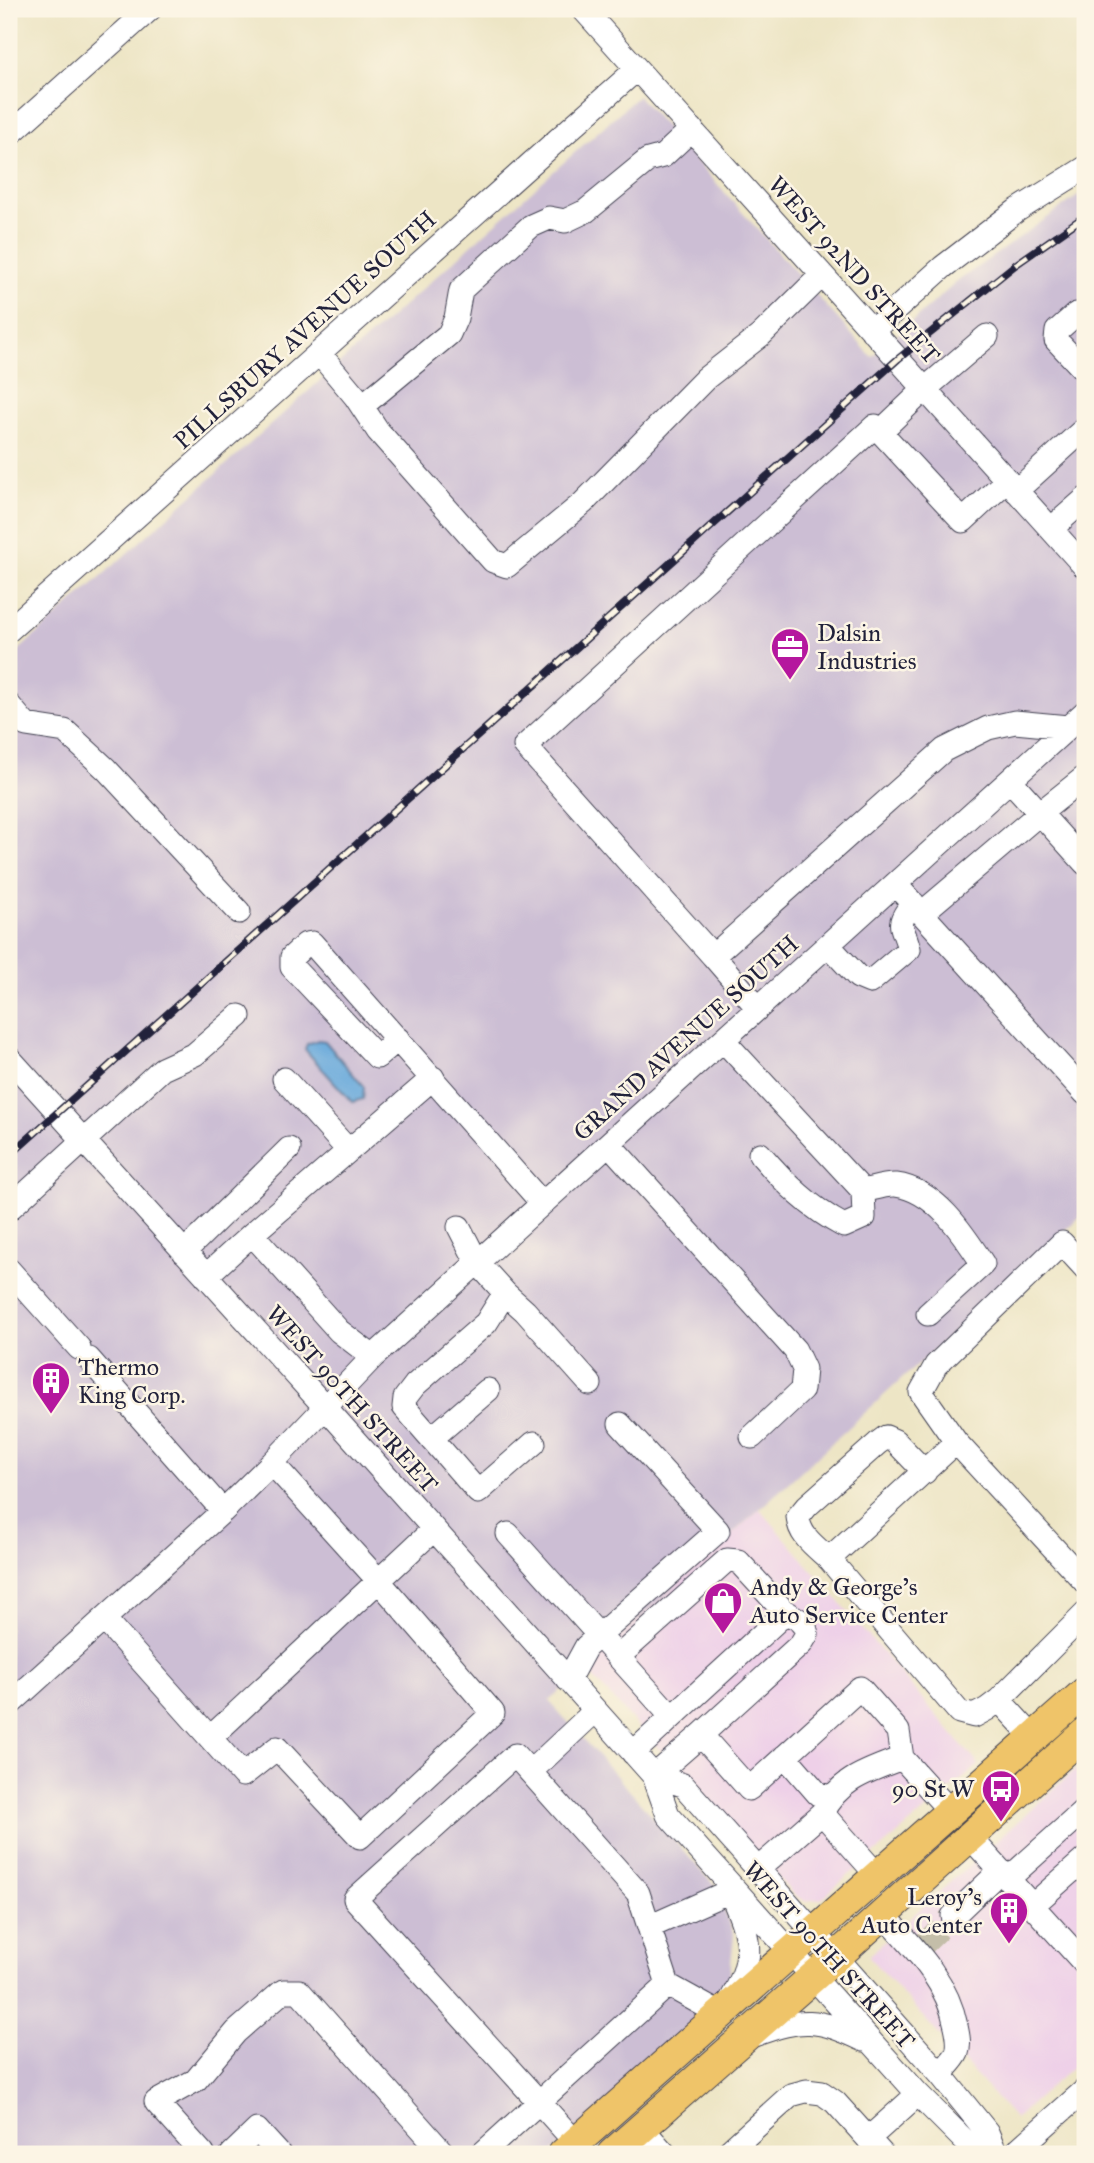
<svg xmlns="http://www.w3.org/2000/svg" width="1094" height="2163" viewBox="0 0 1094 2163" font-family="'IM FELL Great Primer',serif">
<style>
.built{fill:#eed0e8}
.industrial{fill:#ccbed4}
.water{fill:#67a9db;stroke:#44668b;stroke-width:2}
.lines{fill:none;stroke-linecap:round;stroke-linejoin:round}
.minor-tunnel{stroke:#c4bea9;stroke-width:23;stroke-dasharray:23 11;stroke-linecap:butt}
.minor-casing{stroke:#403f50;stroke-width:25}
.major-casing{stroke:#403f50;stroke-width:32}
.minor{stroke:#fff;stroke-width:23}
.major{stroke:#efc469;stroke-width:30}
.rail-casing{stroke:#22223b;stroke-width:8}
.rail{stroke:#fcf5e5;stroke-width:5;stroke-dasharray:16;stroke-linecap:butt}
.labels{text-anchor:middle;stroke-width:5;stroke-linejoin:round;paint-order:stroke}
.street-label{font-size:24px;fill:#22223b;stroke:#fcf5e5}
.poi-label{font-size:24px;fill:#22223b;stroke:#fcf5e5;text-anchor:start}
</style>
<rect width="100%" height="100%" fill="#fcf5e5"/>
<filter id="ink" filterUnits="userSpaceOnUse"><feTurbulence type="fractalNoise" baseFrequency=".0143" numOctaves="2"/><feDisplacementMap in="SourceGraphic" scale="14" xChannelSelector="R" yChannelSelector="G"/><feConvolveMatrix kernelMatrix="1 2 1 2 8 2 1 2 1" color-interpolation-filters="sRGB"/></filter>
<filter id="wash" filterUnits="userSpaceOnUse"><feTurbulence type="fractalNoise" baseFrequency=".00686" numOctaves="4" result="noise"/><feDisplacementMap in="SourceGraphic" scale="28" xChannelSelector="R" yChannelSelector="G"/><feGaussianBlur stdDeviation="1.57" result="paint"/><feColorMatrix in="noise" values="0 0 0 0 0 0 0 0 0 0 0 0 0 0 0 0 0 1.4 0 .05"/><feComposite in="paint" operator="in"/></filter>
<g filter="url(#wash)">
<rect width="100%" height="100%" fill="#ede5c5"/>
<path class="built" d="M 760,1509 L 979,1765 L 821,1899 L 805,1901 L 793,1894 L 585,1669 Z
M 1085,1761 L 1085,2055 L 1015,2119 L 868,1956 Z"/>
<path class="industrial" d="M 638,96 L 872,357 L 958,281 L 1085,191 L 1085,1212 L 549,1701 L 714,1885 L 734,1935 L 729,1984 L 691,2029 L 550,2154 L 9,2154 L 9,659 Z"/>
<path class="water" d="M 318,1040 L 325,1041 L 364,1087 L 363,1099 L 352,1102 L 309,1054 L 305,1049 L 307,1044 Z"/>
</g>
<g filter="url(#ink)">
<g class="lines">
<path class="minor-tunnel" d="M 923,1945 L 953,1916"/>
<g class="minor-casing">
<path id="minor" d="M 583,9 L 1085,567
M 9,135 L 150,9
M 1085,316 L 1076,314 L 1057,331 L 1056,340 L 1085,371
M 872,331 L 943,267 L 1016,211 L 1085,168
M 319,353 L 355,396 L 378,431 L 493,561 L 507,566 L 583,503 L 706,378 L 761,335 L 822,275
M 362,406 L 449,334 L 456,318 L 461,290 L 531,226 L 549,218 L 565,221 L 586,211 L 648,160 L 663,156 L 692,129
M 880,432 L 925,389 L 987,336
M 1016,491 L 1082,431
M 1051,529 L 1085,499
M 9,630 L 637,69
M 9,705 L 26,725 L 65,731 L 106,769 L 239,912
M 1010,780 L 1085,863
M 895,884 L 1085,1093
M 922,913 L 1040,813 L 1085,777
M 828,945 L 858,977 L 870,982 L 909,949 C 903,924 894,927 913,903
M 713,956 L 525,746 L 875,426 L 963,521 L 1007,480
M 758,1008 L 713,956 L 944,750 L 988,728 L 1015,722 L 1068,727
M 398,1039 L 377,1057 L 292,967 L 292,957 L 306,944 L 312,943 L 542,1203
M 723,1040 L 863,1191 L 864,1217 L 844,1226 C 810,1208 785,1183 760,1154
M 9,1058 L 325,1407 L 654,1776 L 668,1815 L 918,2094 L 971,2147 L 983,2154
M 284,1079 L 348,1150
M 609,1144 L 795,1350 L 804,1369 L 802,1390 L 752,1437
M 863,1191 C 873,1189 886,1184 896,1185 C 935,1190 963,1233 983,1264 L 928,1314
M 9,1209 L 162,1069 L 195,1054 L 239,1016
M 459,1227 L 477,1262 L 505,1293
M 252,1234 L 433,1078
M 184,1252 L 289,1149
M 9,1270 L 79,1348
M 206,1276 L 252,1234 L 339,1331 L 373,1357
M 89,1359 L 223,1511 L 272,1463 L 373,1357 L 1085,712
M 432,1438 L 488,1390
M 956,1442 L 921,1392 L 936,1365 L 1062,1243 L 1085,1268
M 534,1443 L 478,1492 L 404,1407 L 405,1398 L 415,1385 L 486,1323 L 505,1293 L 525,1311 L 590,1384
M 508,1534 L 672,1717 L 633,1753
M 829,1559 C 816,1547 799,1536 798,1517 L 807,1506 L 878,1443 L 886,1437 L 895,1441 L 925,1472
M 104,1619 L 243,1775 L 277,1748 L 360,1837 L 493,1713 L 378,1580 L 272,1463
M 618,1657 L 727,1560 L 738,1561 L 783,1610 L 781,1617 L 672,1717
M 568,1680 L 586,1647 L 718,1531 L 620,1424
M 999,1700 L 1085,1614
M 9,1705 L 223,1511
M 701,1735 L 801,1644 L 807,1634 L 805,1627 L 799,1620 L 783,1610
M 211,1737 L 433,1530
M 1034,1738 L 999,1700 L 987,1709 L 974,1716 L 959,1712 L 829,1559 L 956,1442 L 1085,1582
M 785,1756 L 818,1794 L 830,1797
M 530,1772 L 595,1711
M 654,1776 L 683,1785 L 940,2074 L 987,2132 L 996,2154
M 654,1776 L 701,1735 L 749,1789 L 860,1688 L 898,1731 L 902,1758 L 951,1812
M 822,1813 C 839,1779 868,1771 902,1758
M 970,1837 L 1085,1964
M 758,1869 L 822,1813 L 878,1876
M 1008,1879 L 1085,1810
M 1032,1906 L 1085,1859
M 884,1915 C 914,1948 947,1980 956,2026 C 958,2035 960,2044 957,2053 C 954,2060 945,2068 940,2074
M 953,1916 L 1000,1871
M 649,1927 L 730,1891
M 668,1985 L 722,2015 C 753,1964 756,1949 731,1894
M 754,2035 C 803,2017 817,2018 864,2040
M 642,2128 L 665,2154
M 868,2139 L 918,2094
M 483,2153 L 668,1985 L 638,1893 L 515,1755 L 355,1899 L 540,2103 L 576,2143
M 203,2154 L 156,2102 L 196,2080 L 236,2032 L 283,1991 L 299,1991 L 444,2154
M 232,2154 L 257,2130 L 279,2154
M 726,2154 L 791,2095 L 806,2091 L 822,2093 L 835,2102 L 882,2154
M 1013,2154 L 1085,2090"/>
</g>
<g class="major-casing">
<path id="major" d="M 563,2154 L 1085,1692
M 612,2154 L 837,1956 L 1085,1733"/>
</g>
<use href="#minor" class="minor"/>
<use href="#major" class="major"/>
<g class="rail-casing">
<path id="rail" d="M 9,1156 L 898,359 L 1015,265 L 1085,216"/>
</g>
<use href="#rail" class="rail"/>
</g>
</g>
<defs>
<g id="office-pin" transform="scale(2.0125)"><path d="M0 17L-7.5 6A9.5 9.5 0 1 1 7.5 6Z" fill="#b5179e" stroke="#fcf5e5"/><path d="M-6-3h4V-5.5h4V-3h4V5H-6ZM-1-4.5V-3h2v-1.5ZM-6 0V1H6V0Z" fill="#fff"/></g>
<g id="building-pin" transform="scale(2.0125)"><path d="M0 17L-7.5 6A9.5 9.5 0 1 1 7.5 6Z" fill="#b5179e" stroke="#fcf5e5"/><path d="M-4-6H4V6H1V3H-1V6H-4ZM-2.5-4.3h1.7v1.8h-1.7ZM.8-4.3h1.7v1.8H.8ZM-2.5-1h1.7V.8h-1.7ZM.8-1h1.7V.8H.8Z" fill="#fff"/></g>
<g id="shop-pin" transform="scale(2.0125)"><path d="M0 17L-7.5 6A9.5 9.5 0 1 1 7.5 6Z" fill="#b5179e" stroke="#fcf5e5"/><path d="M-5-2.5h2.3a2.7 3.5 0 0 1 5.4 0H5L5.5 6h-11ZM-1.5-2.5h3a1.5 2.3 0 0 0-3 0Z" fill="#fff"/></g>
<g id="bus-pin" transform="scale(2.0125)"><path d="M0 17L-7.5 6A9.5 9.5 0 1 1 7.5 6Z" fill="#b5179e" stroke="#fcf5e5"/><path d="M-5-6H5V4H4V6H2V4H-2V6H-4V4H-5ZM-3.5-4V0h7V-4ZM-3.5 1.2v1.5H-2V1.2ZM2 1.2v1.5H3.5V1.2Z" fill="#fff"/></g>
</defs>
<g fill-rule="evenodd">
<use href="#office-pin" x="790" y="647"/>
<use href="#building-pin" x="51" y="1381"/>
<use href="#shop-pin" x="723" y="1601"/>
<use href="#bus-pin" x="1001" y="1789"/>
<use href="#building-pin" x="1009" y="1911"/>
</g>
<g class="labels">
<g class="street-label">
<text transform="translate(854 270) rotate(48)" y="8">WEST 92ND STREET</text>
<text transform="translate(305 330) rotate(-42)" y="8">PILLSBURY AVENUE SOUTH</text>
<text transform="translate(686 1038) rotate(-42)" y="8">GRAND AVENUE SOUTH</text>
<text transform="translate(352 1399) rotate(48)" y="8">WEST 90TH STREET</text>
<text transform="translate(829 1955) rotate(48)" y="8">WEST 90TH STREET</text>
</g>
<g class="poi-label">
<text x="817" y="641">Dalsin<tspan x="817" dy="28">Industries</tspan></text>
<text x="78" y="1375">Thermo<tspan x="78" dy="28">King Corp.</tspan></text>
<text x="750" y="1595">Andy &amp; George's<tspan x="750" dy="28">Auto Service Center</tspan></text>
<text x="974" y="1797" text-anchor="end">90 St W</text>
<text x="982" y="1905" text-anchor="end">Leroy's<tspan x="982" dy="28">Auto Center</tspan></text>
</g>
</g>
<rect width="1094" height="2163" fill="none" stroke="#fcf5e5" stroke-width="35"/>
</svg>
